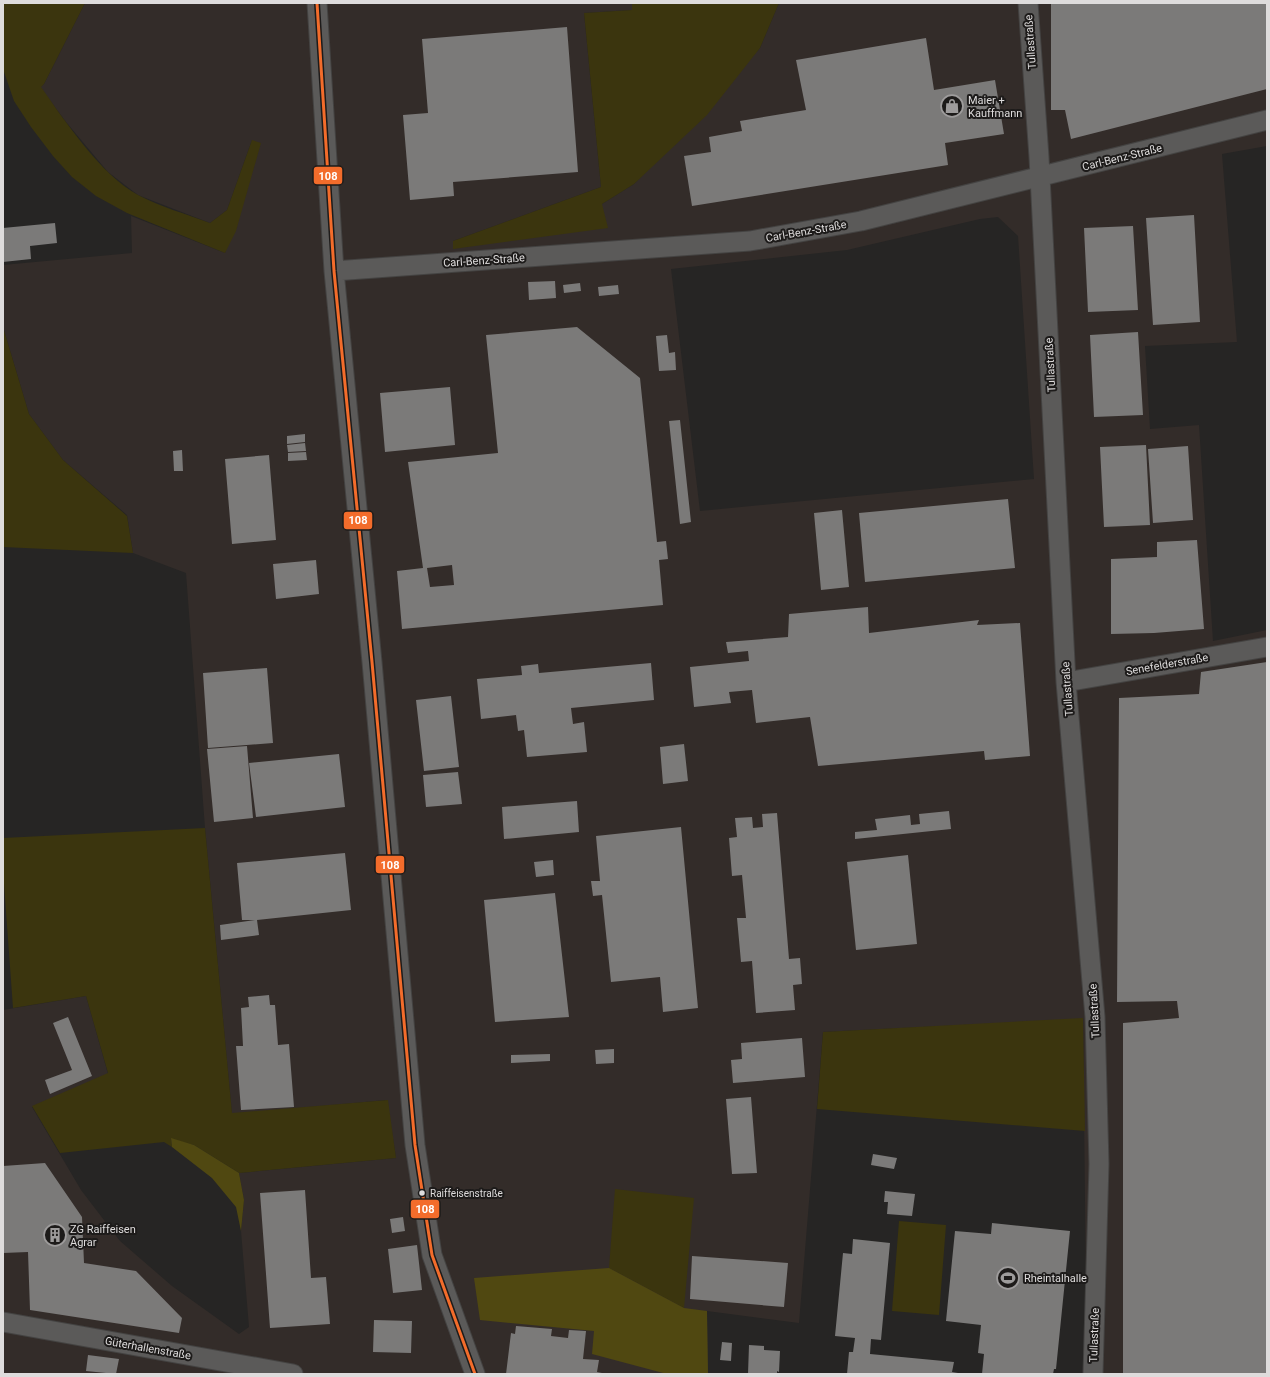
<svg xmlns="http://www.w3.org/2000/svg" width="1270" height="1377" viewBox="0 0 1270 1377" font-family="Roboto,sans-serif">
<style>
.built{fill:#332c29;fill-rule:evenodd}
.green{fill:#3b350e}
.forest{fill:#504811}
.building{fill:#7b7a79;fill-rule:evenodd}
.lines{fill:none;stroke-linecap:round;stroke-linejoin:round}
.minor-casing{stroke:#444342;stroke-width:21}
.minor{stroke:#5b5a59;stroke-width:19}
.bus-1-casing{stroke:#1d1b1a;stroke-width:6}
.bus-1{stroke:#f36c2b;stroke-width:3}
.bus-dot{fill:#dedcdc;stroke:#1d1b1a;stroke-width:1.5}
.labels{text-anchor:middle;stroke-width:4;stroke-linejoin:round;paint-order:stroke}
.bus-label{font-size:10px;fill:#dedcdc;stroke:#1d1b1a;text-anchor:start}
.street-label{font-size:11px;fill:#dedcdc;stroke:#1d1b1a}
.poi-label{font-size:11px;fill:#dedcdc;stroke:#1d1b1a;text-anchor:start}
.line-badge{stroke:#1d1b1a;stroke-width:1.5}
.badge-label{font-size:11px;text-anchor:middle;font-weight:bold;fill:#fff}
</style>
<rect width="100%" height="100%" fill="#262524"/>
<path class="built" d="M 85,3 L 632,3 L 632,10 L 584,13 L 601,187 L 453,241 L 602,204 L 634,184 L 760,48 L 779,3 L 1267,3 L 1267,146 L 1222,154 L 1237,342 L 1145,346 L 1150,429 L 1199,425 L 1213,641 L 1267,630 L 1267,1374 L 1084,1374 L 1086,1291 L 1083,1019 L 823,1032 L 799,1323 L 707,1311 L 708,1374 L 3,1374 L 3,1010 L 86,996 L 108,1074 L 32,1107 L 81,1190 L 120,1241 L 172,1286 L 239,1334 L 249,1327 L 241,1231 L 244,1200 L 239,1173 L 396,1158 L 387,1100 L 232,1114 L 205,828 L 186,573 L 133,553 L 127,515 L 63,460 L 29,414 L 3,327 L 3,265 L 132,253 L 131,216 L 225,253 L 252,140 L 227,210 L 210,223 L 138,195 L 108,172 L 66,122 L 40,87 L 44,84 ZM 998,217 L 1018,236 L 1034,479 L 700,511 L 671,269 L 847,250 L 980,219 Z"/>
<path class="green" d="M 3,3 L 85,3 L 44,84 L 41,87 C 65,121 101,175 138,195 C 161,207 186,214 210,223 L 227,210 L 252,140 L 261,143 L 236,231 L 225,253 L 127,213 L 96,196 L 72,177 L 53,156 L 31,127 L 14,101 L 3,69 Z
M 632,3 L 779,3 L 760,48 L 707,115 L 634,184 L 602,204 L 608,228 L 453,249 L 453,241 L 601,187 L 584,13 L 632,10 Z
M 3,327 L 29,414 L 63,460 L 127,516 L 133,553 L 3,547 Z
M 205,828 L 232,1113 L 388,1100 L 396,1158 L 239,1173 L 194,1145 L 171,1139 L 172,1147 L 164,1142 L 60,1153 L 32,1106 L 108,1073 L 86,996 L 13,1008 L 3,870 L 3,838 Z
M 1083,1018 L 1085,1131 L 817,1109 L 823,1032 Z
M 615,1189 L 694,1198 L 684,1308 L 609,1268 Z
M 899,1221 L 946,1225 L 939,1315 L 892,1311 Z"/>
<path class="forest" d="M 171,1138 L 194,1145 L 239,1173 L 244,1200 L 241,1231 L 236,1207 L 212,1178 L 172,1147 Z
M 609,1268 L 684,1308 L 707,1311 L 708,1374 L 667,1374 L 592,1354 L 594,1331 L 480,1320 L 474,1278 Z"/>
<path class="building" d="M 1051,3 L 1267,3 L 1267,89 L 1071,139 L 1065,110 L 1051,110 Z
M 567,27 L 578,172 L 453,182 L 454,196 L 410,200 L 403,115 L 428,113 L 422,39 Z
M 926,38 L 934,90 L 995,80 L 1004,134 L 945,143 L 948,165 L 692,206 L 684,156 L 711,152 L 709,137 L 742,131 L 740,121 L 806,110 L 796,60 Z
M 1194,215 L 1200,322 L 1153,325 L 1146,218 Z
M 55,223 L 57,243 L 30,246 L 31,259 L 3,262 L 3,228 Z
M 1133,226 L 1138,310 L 1088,312 L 1084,228 Z
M 555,281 L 556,298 L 529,300 L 528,282 Z
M 580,283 L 581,291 L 564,293 L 563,285 Z
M 618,285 L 619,294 L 599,296 L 598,287 Z
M 577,327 L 640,378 L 657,542 L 666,541 L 668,559 L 659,560 L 663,605 L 402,629 L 397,571 L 423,568 L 408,462 L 498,453 L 486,335 ZM 452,565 L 454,585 L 430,587 L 427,568 Z
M 1138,332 L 1143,415 L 1094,417 L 1090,335 Z
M 667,335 L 669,353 L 675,352 L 676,370 L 659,371 L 656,336 Z
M 450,387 L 455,445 L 385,452 L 380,393 Z
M 680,420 L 691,522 L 680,524 L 669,421 Z
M 305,434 L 305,442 L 287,444 L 287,436 Z
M 305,443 L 306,451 L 288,452 L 287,445 Z
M 1146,445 L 1150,525 L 1104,527 L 1100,447 Z
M 1188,446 L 1193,520 L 1153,523 L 1148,449 Z
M 182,450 L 183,471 L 174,471 L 173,451 Z
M 306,452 L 307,460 L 288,461 L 288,453 Z
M 269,455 L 276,540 L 232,544 L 225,459 Z
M 1008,499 L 1015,568 L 865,582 L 859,513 Z
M 842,510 L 849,587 L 821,590 L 814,513 Z
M 1197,540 L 1204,629 L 1154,633 L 1111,634 L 1111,559 L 1157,557 L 1157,542 Z
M 316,560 L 319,594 L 276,599 L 273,564 Z
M 868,607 L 869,633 L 979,620 L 977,625 L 1020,623 L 1030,756 L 985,760 L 984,751 L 818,766 L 810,717 L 756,723 L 752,690 L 729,692 L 731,703 L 694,707 L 690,667 L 749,661 L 748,651 L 728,653 L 726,642 L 788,637 L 789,614 Z
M 1267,662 L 1267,1374 L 1123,1374 L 1123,1023 L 1179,1018 L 1177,1001 L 1117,1002 L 1119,698 L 1199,694 L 1201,672 Z
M 651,663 L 654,700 L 571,708 L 573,724 L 584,722 L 587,752 L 527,757 L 524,730 L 518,731 L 516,715 L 481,719 L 477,679 L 522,675 L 521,666 L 538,664 L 539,673 Z
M 267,668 L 273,743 L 208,748 L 203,673 Z
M 451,696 L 459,767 L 424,771 L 416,700 Z
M 684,744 L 688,781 L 663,784 L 660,747 Z
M 247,746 L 253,818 L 214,822 L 207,749 Z
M 339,754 L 345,807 L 256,817 L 249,763 Z
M 458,772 L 462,804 L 426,807 L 423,775 Z
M 577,801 L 579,832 L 504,839 L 502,807 Z
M 949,811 L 951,829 L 855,839 L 855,832 L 877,830 L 875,819 L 910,815 L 911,825 L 920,824 L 919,814 Z
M 777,813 L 789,959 L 800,958 L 802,984 L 793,985 L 795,1010 L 756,1013 L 752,961 L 741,962 L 737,918 L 746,918 L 742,875 L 732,876 L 729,838 L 737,837 L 735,818 L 752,817 L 753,828 L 763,827 L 762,814 Z
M 681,827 L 698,1008 L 663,1012 L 660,977 L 611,982 L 602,895 L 593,896 L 591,881 L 600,881 L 596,836 Z
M 345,853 L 351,910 L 257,920 L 259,935 L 221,940 L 220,925 L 255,920 L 242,920 L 237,863 Z
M 908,855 L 917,944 L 856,950 L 847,862 Z
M 553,860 L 554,875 L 536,877 L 534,862 Z
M 555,893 L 569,1017 L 495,1022 L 484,900 Z
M 269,995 L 270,1005 L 275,1005 L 278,1045 L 289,1044 L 294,1107 L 241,1110 L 236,1046 L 243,1046 L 241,1008 L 249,1007 L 248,997 Z
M 68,1017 L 92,1076 L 50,1094 L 45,1080 L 72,1070 L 53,1023 Z
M 802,1038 L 805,1077 L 733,1083 L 731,1060 L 742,1059 L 741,1043 Z
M 614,1049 L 614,1063 L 596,1064 L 595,1050 Z
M 550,1054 L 550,1061 L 511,1063 L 511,1055 Z
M 751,1097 L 757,1173 L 732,1174 L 726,1099 Z
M 873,1154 L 897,1158 L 894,1169 L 871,1165 Z
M 45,1163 L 82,1217 L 84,1263 L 136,1271 L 182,1318 L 179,1333 L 30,1310 L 28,1252 L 3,1253 L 3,1166 Z
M 305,1190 L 311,1278 L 326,1277 L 330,1324 L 270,1328 L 260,1193 Z
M 885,1191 L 915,1194 L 912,1216 L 887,1214 L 888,1202 L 884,1202 Z
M 403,1217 L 405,1231 L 392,1233 L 390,1219 Z
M 992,1223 L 1070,1231 L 1056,1369 L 1054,1369 L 1053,1374 L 1036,1373 L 1036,1374 L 982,1374 L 984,1354 L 978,1353 L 981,1325 L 946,1321 L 955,1231 L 991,1234 Z
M 853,1239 L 890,1243 L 881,1340 L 871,1339 L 870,1354 L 954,1362 L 952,1372 L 964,1374 L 847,1374 L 849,1352 L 853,1352 L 855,1338 L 835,1336 L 843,1253 L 852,1254 Z
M 417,1245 L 422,1290 L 393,1293 L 388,1249 Z
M 692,1256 L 788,1263 L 784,1307 L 690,1299 Z
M 374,1320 L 412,1321 L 411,1353 L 373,1352 Z
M 516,1326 L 552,1329 L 551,1336 L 568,1338 L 569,1330 L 586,1331 L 583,1359 L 599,1360 L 597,1372 L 607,1374 L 506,1374 L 511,1333 L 515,1334 Z
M 722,1342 L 732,1343 L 731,1361 L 720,1360 Z
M 749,1345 L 764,1346 L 764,1350 L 780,1351 L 779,1372 L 777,1371 L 777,1374 L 748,1374 Z
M 88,1355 L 119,1359 L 116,1374 L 86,1371 Z"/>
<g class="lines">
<g class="minor-casing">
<path id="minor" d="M 317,3 L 334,271 L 372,662 L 415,1145 L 432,1255 L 475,1374
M 1028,3 L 1039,157 L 1066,682 L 1095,1017 L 1099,1164 L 1093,1374
M 334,271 L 750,241 L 861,221 L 1267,120
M 1066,682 L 1267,647
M 3,1322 L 293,1374"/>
</g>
<use href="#minor" class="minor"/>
<g class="bus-1-casing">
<path id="bus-1" d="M 317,3 L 334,271 L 372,662 L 415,1145 L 432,1255 L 475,1374"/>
</g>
<use href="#bus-1" class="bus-1"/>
</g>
<defs>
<g id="shop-ring" transform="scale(1.15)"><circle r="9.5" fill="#1d1b1a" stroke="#9e9c9c" stroke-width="1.5"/><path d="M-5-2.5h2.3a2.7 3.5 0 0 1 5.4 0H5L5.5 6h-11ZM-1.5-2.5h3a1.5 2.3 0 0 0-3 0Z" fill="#9e9c9c"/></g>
<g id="building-ring" transform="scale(1.15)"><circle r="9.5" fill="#1d1b1a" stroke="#9e9c9c" stroke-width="1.5"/><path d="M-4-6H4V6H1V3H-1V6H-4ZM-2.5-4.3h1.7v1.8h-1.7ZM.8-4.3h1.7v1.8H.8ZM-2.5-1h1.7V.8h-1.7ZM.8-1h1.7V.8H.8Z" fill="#9e9c9c"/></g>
<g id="stadium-ring" transform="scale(1.15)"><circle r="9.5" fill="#1d1b1a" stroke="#9e9c9c" stroke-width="1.5"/><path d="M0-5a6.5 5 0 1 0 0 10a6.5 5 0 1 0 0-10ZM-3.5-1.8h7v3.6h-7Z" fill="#9e9c9c"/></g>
</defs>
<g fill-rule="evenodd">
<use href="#shop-ring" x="952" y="106"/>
<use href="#building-ring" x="55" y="1235"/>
<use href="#stadium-ring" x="1008" y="1278"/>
</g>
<circle class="bus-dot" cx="422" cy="1193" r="3.5"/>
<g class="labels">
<g class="bus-label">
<text x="430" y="1197">Raiffeisenstraße</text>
</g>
<g class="street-label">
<text transform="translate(1030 42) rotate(-94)" y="4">Tullastraße</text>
<text transform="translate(1122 157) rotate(-14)" y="4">Carl-Benz-Straße</text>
<text transform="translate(806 231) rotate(-10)" y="4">Carl-Benz-Straße</text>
<text transform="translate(484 260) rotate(-4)" y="4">Carl-Benz-Straße</text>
<text transform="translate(1050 365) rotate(-93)" y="4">Tullastraße</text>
<text transform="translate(1167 664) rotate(-10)" y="4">Senefelderstraße</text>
<text transform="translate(1067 689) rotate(-94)" y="4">Tullastraße</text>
<text transform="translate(1094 1011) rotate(-93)" y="4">Tullastraße</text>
<text transform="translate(1094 1335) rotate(-88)" y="4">Tullastraße</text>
<text transform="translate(148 1348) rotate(10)" y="4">Güterhallenstraße</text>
</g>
<g class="poi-label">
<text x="968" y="104">Maier +<tspan x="968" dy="13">Kauffmann</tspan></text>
<text x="70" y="1233">ZG Raiffeisen<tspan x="70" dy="13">Agrar</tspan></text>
<text x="1024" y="1282">Rheintalhalle</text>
</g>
</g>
<g class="line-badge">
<rect x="313" y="166" width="30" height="19" rx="4" fill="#f36c2b"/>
<rect x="343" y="511" width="30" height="19" rx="4" fill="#f36c2b"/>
<rect x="375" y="855" width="30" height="19" rx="4" fill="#f36c2b"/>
<rect x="410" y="1199" width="30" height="20" rx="4" fill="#f36c2b"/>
</g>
<g class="badge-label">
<text x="328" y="180">108</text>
<text x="358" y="524">108</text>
<text x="390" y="869">108</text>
<text x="425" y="1213">108</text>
</g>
<rect width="1270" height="1377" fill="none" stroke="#dedcdc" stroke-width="8"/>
</svg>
